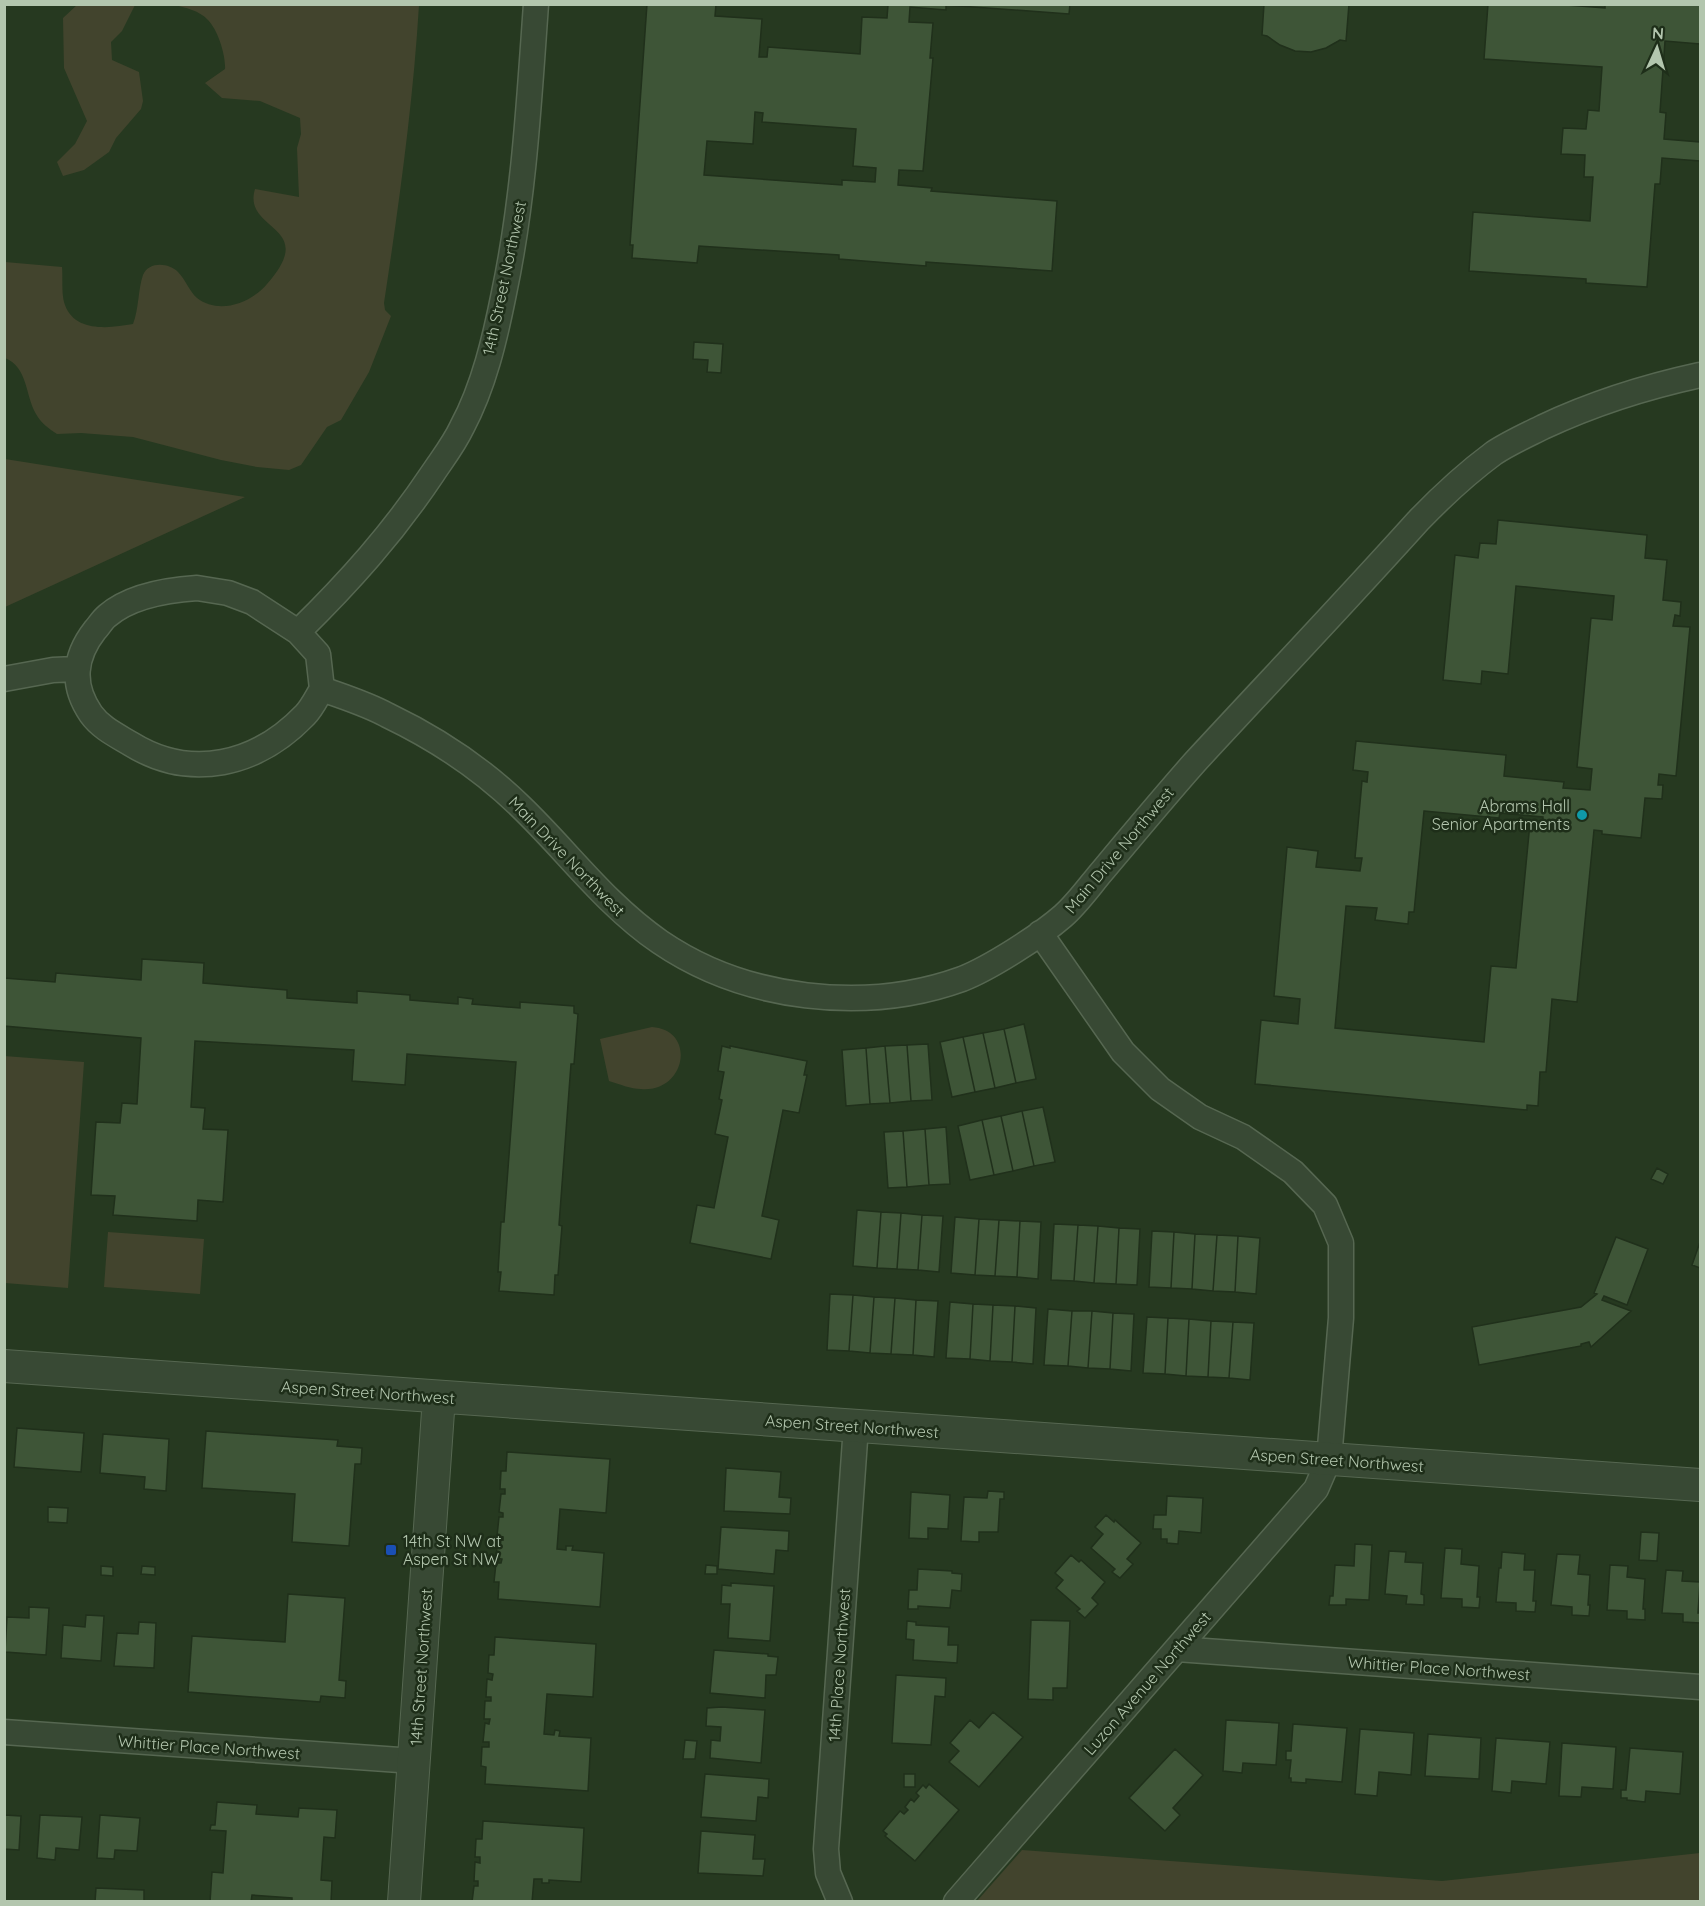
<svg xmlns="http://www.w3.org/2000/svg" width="1705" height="1906" viewBox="0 0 1705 1906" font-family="Quicksand,sans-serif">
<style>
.green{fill:#42442d}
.building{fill:#3e5537;stroke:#20301b;stroke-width:1.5;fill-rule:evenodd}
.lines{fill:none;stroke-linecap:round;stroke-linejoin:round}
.minor-casing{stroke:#566751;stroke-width:27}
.tertiary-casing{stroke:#566751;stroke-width:34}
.minor{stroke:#384934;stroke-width:24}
.tertiary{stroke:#384934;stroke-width:32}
.culture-dot{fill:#0f9aa8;stroke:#1e2e19;stroke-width:2}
.transit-dot{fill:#1a4fb4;stroke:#1e2e19;stroke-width:2}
.labels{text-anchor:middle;stroke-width:5;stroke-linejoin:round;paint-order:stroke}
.street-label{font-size:16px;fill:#b3c6ae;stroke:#1e2e19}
.poi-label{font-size:16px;fill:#b3c6ae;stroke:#1e2e19;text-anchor:end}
</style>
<rect width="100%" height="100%" fill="#263920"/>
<path class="green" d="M 77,5 L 135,5 L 122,31 L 111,42 L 112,60 L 139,72 L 143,101 L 141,109 L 116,138 L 109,152 L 84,170 L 63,176 L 57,162 L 75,144 L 87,121 L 64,68 L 63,18 Z
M 173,5 L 419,5 C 413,104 399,204 384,303 L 385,310 L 391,316 L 369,372 L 341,420 L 327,427 L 301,465 L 289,470 L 257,467 L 221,460 L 133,437 L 81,433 L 57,434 C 49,429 41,423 36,414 C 25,395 28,367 5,358 L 5,262 L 62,267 C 63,278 61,295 65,305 C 75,333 111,328 133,324 C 139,309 138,289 143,275 C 149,261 169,263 178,272 C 186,280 189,291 197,298 C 219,315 251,303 267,284 C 320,224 242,232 255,189 L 299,197 L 297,148 L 301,134 L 300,118 L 260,101 L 222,98 L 205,83 L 225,69 C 226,56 218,30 208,20 C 200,11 185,7 173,5 Z
M 4,459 L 5,459 L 245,497 L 5,607 Z
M 652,1027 C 697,1030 686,1093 641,1089 C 631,1089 619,1084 609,1081 L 600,1039 Z
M 4,1056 L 84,1062 L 68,1288 L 5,1283 Z
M 108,1232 L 204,1239 L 200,1294 L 104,1287 Z
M 1022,1850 L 1442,1881 L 1700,1853 L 1700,1901 L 977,1901 Z"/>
<path class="building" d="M 647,4 L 716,4 L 715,16 L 762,19 L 759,57 L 767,57 L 768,47 L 860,54 L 862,17 L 887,18 L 888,5 L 876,4 L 1070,4 L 1069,14 L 946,5 L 946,10 L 910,7 L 909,22 L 933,23 L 930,58 L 933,58 L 923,171 L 899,170 L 898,185 L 932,188 L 931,191 L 1057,201 L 1052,271 L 926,262 L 926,266 L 839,259 L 839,255 L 699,246 L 697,263 L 632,258 L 633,245 L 630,245 ZM 755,112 L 763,113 L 762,122 L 856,129 L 853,166 L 876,168 L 875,182 L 842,180 L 842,185 L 704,175 L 707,141 L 753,144 Z
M 1264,4 L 1349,4 L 1346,41 L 1340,40 L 1326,48 L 1311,52 L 1295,51 L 1280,45 L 1267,36 L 1262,35 Z
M 1488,4 L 1553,4 L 1605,8 L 1605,4 L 1700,4 L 1700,44 L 1665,41 L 1660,112 L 1666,113 L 1664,139 L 1700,142 L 1700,161 L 1662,158 L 1660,184 L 1655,184 L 1647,287 L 1586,283 L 1586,279 L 1469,271 L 1473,212 L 1590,221 L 1593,177 L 1584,177 L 1585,155 L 1561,154 L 1563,128 L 1586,129 L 1588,110 L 1599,111 L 1602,67 L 1484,59 Z
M 694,342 L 723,344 L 721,373 L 707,372 L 708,360 L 693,359 Z
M 1498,520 L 1647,535 L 1645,558 L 1667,560 L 1663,600 L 1681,602 L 1680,616 L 1675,615 L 1673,626 L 1690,627 L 1676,776 L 1659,774 L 1658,785 L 1663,785 L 1662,799 L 1645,798 L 1641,838 L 1602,834 L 1602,831 L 1594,830 L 1577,1002 L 1552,999 L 1546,1072 L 1540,1072 L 1538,1106 L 1527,1105 L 1527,1110 L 1255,1084 L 1261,1020 L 1298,1024 L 1300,999 L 1274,996 L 1287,847 L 1318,851 L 1316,867 L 1360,871 L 1362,858 L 1355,858 L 1362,781 L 1367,782 L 1368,772 L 1353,770 L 1356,741 L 1506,755 L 1504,776 L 1564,782 L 1563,788 L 1590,790 L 1592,769 L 1577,767 L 1591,618 L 1612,620 L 1614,596 L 1516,586 L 1508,674 L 1482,671 L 1481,684 L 1443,680 L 1455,555 L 1478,558 L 1480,543 L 1496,544 ZM 1424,811 L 1499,818 L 1500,813 L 1543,817 L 1543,824 L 1530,823 L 1516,968 L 1491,966 L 1484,1042 L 1335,1028 L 1346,906 L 1377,908 L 1375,920 L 1408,924 L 1409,912 L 1414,912 Z
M 142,959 L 204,963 L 203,983 L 287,990 L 287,998 L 357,1003 L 357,991 L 410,995 L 410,1000 L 458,1004 L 458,997 L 473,999 L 472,1004 L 520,1008 L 520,1002 L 574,1006 L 574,1013 L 578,1014 L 574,1064 L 571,1064 L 559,1225 L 562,1226 L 558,1275 L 555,1275 L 554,1295 L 499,1291 L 501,1272 L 498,1272 L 501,1222 L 504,1222 L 516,1062 L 407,1054 L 405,1085 L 352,1081 L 354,1050 L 195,1041 L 191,1107 L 205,1108 L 203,1129 L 228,1130 L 223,1202 L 198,1200 L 197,1221 L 113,1215 L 115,1196 L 91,1195 L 96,1122 L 120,1123 L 122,1103 L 137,1104 L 141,1038 L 4,1026 L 4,978 L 55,982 L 56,973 L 141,980 Z
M 1024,1024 L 1036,1079 L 1016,1083 L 1004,1029 Z
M 1004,1029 L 1016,1083 L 995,1088 L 983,1033 Z
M 983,1033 L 995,1088 L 975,1092 L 963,1037 Z
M 963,1037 L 975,1092 L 952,1097 L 940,1042 Z
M 928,1044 L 932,1100 L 911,1101 L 907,1045 Z
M 907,1045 L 911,1101 L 890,1103 L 885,1046 Z
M 722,1046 L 730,1048 L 730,1046 L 807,1061 L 804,1075 L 807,1075 L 799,1113 L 783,1110 L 762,1216 L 779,1220 L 771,1259 L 690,1243 L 697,1205 L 714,1208 L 728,1137 L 715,1134 L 722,1100 L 719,1099 L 724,1072 L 718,1071 Z
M 885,1046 L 890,1103 L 870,1104 L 866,1048 Z
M 866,1048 L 870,1104 L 846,1106 L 842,1050 Z
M 1043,1107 L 1055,1162 L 1034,1166 L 1022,1111 Z
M 1022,1111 L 1034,1166 L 1013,1171 L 1001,1116 Z
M 1001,1116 L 1013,1171 L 994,1175 L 982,1120 Z
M 982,1120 L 994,1175 L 970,1180 L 958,1126 Z
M 946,1127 L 950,1184 L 929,1185 L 925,1129 Z
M 925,1129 L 929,1185 L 907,1187 L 903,1131 Z
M 903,1131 L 907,1187 L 888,1188 L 884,1132 Z
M 1657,1168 L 1668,1174 L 1663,1184 L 1651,1179 Z
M 857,1210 L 881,1212 L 877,1268 L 853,1266 Z
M 881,1212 L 901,1213 L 897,1269 L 877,1268 Z
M 901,1213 L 922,1215 L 918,1270 L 897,1269 Z
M 922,1215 L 943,1216 L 939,1272 L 918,1270 Z
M 955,1217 L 979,1219 L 975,1275 L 951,1273 Z
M 979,1219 L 999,1220 L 995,1276 L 975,1275 Z
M 999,1220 L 1020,1221 L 1017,1277 L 995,1276 Z
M 1020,1221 L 1041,1222 L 1038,1279 L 1017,1277 Z
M 1054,1224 L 1078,1225 L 1074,1281 L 1051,1280 Z
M 1078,1225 L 1098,1226 L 1094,1283 L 1074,1281 Z
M 1098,1226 L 1119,1228 L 1116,1284 L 1094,1283 Z
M 1119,1228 L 1140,1229 L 1137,1285 L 1116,1284 Z
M 1152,1231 L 1174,1232 L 1171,1288 L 1149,1287 Z
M 1174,1232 L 1195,1234 L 1192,1289 L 1171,1288 Z
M 1195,1234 L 1217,1235 L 1213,1291 L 1192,1289 Z
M 1217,1235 L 1238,1236 L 1235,1292 L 1213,1291 Z
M 1238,1236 L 1260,1238 L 1256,1294 L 1235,1292 Z
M 1616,1237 L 1648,1249 L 1627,1305 L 1604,1296 L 1602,1300 L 1631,1311 L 1591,1347 L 1589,1342 L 1581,1344 L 1581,1346 L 1479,1365 L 1472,1327 L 1581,1307 L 1597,1294 L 1594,1293 Z
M 1700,1242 L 1700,1268 L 1692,1265 Z
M 830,1294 L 853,1295 L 849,1351 L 827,1350 Z
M 853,1295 L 874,1297 L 870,1353 L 849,1351 Z
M 874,1297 L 895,1298 L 891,1354 L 870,1353 Z
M 895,1298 L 916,1300 L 913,1355 L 891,1354 Z
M 916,1300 L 938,1301 L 934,1357 L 913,1355 Z
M 950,1302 L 973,1304 L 970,1359 L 946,1358 Z
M 973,1304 L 993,1305 L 990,1361 L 970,1359 Z
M 993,1305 L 1015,1306 L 1012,1362 L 990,1361 Z
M 1015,1306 L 1036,1308 L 1033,1364 L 1012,1362 Z
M 1048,1309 L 1072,1311 L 1068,1366 L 1044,1365 Z
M 1072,1311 L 1092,1311 L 1088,1368 L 1068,1366 Z
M 1092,1311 L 1113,1313 L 1110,1369 L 1088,1368 Z
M 1113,1313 L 1134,1314 L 1131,1371 L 1110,1369 Z
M 1147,1317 L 1168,1318 L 1165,1374 L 1143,1373 Z
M 1168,1318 L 1189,1319 L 1186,1376 L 1165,1374 Z
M 1189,1319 L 1211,1321 L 1208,1377 L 1186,1376 Z
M 1211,1321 L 1233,1322 L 1229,1378 L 1208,1377 Z
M 1233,1322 L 1254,1323 L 1250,1380 L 1229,1378 Z
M 17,1428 L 84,1433 L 81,1472 L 14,1467 Z
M 206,1431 L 338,1440 L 337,1446 L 362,1448 L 361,1464 L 355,1464 L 349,1546 L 292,1542 L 295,1494 L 202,1488 Z
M 103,1434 L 169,1439 L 166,1491 L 144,1489 L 145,1477 L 100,1473 Z
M 507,1452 L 610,1459 L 606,1513 L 560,1509 L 557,1549 L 566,1550 L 566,1546 L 573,1546 L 572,1550 L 604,1553 L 600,1607 L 498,1599 L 499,1582 L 494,1582 L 496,1563 L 501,1563 L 502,1559 L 496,1558 L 498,1539 L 503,1540 L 503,1537 L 497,1536 L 499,1517 L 503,1517 L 503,1513 L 499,1512 L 501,1494 L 505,1494 L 505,1489 L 500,1489 L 501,1471 L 506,1471 Z
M 726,1468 L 781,1472 L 779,1497 L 791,1498 L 790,1514 L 724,1511 Z
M 988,1491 L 1004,1492 L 1004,1499 L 1000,1499 L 998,1532 L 979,1532 L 979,1542 L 961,1541 L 964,1497 L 987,1498 Z
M 911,1492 L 950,1495 L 948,1529 L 928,1528 L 928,1539 L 909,1538 Z
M 1167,1496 L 1203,1498 L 1201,1533 L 1179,1531 L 1178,1544 L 1167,1543 L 1167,1539 L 1161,1539 L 1161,1529 L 1153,1529 L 1154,1515 L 1166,1515 Z
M 48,1507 L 68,1508 L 67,1523 L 48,1522 Z
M 1106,1515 L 1114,1522 L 1115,1520 L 1141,1543 L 1127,1559 L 1133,1564 L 1120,1578 L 1112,1572 L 1115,1569 L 1091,1548 L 1103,1534 L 1095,1527 Z
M 721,1527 L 789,1531 L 788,1551 L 776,1550 L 774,1574 L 718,1569 Z
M 1641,1532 L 1659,1533 L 1657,1561 L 1639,1560 Z
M 1355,1544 L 1372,1545 L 1369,1600 L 1346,1599 L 1346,1605 L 1329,1605 L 1330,1596 L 1333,1596 L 1335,1565 L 1354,1566 Z
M 1445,1548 L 1462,1549 L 1461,1564 L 1479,1566 L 1477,1597 L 1480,1597 L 1479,1608 L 1462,1607 L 1462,1599 L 1441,1598 Z
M 1389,1551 L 1406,1552 L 1405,1562 L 1423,1563 L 1421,1594 L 1424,1595 L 1424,1605 L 1406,1604 L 1407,1596 L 1385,1594 Z
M 1502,1552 L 1525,1554 L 1524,1570 L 1535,1570 L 1533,1601 L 1536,1601 L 1535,1612 L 1516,1611 L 1516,1603 L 1496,1602 L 1499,1568 L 1501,1568 Z
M 1557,1554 L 1580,1555 L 1578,1574 L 1590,1575 L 1588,1605 L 1590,1605 L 1589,1616 L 1572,1615 L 1572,1607 L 1551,1605 Z
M 1071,1555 L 1079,1562 L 1081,1560 L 1105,1582 L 1092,1598 L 1098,1604 L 1085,1618 L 1077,1611 L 1080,1609 L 1056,1588 L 1063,1580 L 1055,1573 Z
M 706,1565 L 717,1566 L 717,1574 L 705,1574 Z
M 1610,1565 L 1628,1566 L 1627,1577 L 1645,1579 L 1643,1609 L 1645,1609 L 1645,1620 L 1627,1619 L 1627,1611 L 1607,1610 Z
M 101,1566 L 113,1567 L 113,1576 L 101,1575 Z
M 142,1566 L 155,1567 L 155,1575 L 141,1574 Z
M 918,1569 L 952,1571 L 952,1573 L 962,1574 L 961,1591 L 952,1590 L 950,1608 L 918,1606 L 918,1609 L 908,1609 L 909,1590 L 917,1590 Z
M 1666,1570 L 1683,1571 L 1682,1581 L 1700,1582 L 1698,1613 L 1700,1613 L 1700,1623 L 1683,1622 L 1683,1614 L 1662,1613 Z
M 731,1583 L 774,1586 L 770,1641 L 728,1638 L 730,1604 L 721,1604 L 722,1585 L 731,1586 Z
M 288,1594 L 345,1598 L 339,1680 L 346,1681 L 345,1698 L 321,1696 L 320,1702 L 188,1692 L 192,1636 L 285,1642 Z
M 29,1607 L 49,1608 L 46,1655 L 5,1652 L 7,1617 L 29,1618 Z
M 86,1615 L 104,1616 L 101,1661 L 61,1658 L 63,1625 L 85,1627 Z
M 1031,1620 L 1070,1621 L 1067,1688 L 1053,1688 L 1053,1700 L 1028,1699 Z
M 907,1621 L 916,1622 L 916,1625 L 949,1627 L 948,1645 L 958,1645 L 957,1663 L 913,1660 L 914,1640 L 906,1639 Z
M 139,1622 L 156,1623 L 154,1668 L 114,1666 L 117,1633 L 138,1634 Z
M 495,1637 L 596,1644 L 593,1697 L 547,1694 L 544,1734 L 554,1735 L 555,1730 L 560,1731 L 559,1736 L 591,1738 L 588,1791 L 485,1784 L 486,1767 L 481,1766 L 482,1747 L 489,1747 L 489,1742 L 483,1742 L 485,1723 L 489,1724 L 490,1719 L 484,1719 L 485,1701 L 491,1701 L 491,1697 L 486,1697 L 487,1679 L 492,1680 L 493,1674 L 488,1673 L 489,1655 L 494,1655 Z
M 714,1650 L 768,1654 L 768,1656 L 778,1657 L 776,1675 L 766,1675 L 765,1698 L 710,1693 Z
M 896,1675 L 946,1678 L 945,1697 L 935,1696 L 931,1745 L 892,1743 Z
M 722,1707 L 765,1710 L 761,1763 L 710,1758 L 711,1740 L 720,1741 L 721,1727 L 706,1726 L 707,1708 Z
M 993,1712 L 1023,1737 L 979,1787 L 949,1762 L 959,1751 L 950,1743 L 970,1720 L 979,1728 Z
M 1226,1720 L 1279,1723 L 1276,1765 L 1243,1763 L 1242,1773 L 1223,1771 Z
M 1293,1724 L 1347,1728 L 1342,1782 L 1306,1779 L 1306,1783 L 1291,1782 L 1291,1778 L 1289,1778 L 1291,1760 L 1286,1760 L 1286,1751 L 1291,1751 Z
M 1360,1729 L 1414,1733 L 1411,1775 L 1379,1772 L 1377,1796 L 1355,1794 Z
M 1428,1734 L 1481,1738 L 1479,1779 L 1425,1776 Z
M 1496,1738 L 1550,1742 L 1546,1784 L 1512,1781 L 1511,1793 L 1492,1791 Z
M 685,1740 L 697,1741 L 695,1759 L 683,1759 Z
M 1562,1743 L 1616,1747 L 1613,1789 L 1582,1787 L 1581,1797 L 1559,1796 Z
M 1630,1748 L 1683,1752 L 1680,1794 L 1646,1791 L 1645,1802 L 1627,1800 L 1627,1798 L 1621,1798 L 1621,1790 L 1626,1790 Z
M 1175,1749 L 1203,1775 L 1173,1808 L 1180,1815 L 1165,1831 L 1129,1798 Z
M 705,1774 L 769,1779 L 768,1798 L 758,1797 L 756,1821 L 701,1817 Z
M 904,1774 L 915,1774 L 915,1787 L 904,1787 Z
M 929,1784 L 959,1810 L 915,1861 L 885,1836 L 887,1834 L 883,1831 L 900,1811 L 904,1814 L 908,1810 L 905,1807 L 911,1799 L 914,1802 L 919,1796 L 916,1793 L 923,1785 L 926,1788 Z
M 217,1802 L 257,1805 L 256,1814 L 298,1817 L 299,1808 L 337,1810 L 335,1838 L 324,1837 L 321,1880 L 332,1881 L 331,1902 L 292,1902 L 292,1898 L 252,1895 L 251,1902 L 210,1902 L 212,1872 L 223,1873 L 226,1831 L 210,1830 L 211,1825 L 215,1825 Z
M 4,1815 L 21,1816 L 19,1850 L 4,1849 Z
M 40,1815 L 82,1817 L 79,1850 L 56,1848 L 55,1860 L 37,1858 Z
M 100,1815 L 140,1818 L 137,1851 L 115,1850 L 114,1859 L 97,1858 Z
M 483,1821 L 584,1828 L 581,1882 L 549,1880 L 549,1883 L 542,1883 L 542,1879 L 534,1879 L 532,1902 L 472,1902 L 474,1886 L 478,1886 L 478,1881 L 474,1881 L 475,1862 L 480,1863 L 480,1857 L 475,1857 L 476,1839 L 482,1839 Z
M 701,1831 L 755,1835 L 753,1859 L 765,1859 L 763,1876 L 698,1873 Z
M 96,1888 L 144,1890 L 144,1902 L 95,1902 Z"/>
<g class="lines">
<g class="minor-casing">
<path id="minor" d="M 197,588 L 228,593 L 252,602 L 298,632 L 318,654 L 322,689 C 317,697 312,708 305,715 C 257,765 191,781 131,744 C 116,735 101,728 91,714 C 71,685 74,657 95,630 C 99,626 102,620 107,616 C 130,596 167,590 197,588 Z
M 298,632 C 349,582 393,533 433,473 C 443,458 454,444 462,427 C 484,386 495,338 504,293 C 524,198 529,102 536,4
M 4,679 L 53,670 L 76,669
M 322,689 C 344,697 367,704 387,715 C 435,738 481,768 520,806 C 567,851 605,904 660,942 C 745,1000 865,1014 962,979 C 990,968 1040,936 1063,916 C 1078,903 1091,884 1104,869 C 1134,833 1164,797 1195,762 C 1269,682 1345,602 1418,521 C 1442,496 1467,473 1494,453 C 1509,443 1527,435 1543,427 C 1594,403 1645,387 1700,375
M 1177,1649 L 1700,1687
M 4,1732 L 414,1761
M 840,1902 L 828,1873 L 826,1849 L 856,1426
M 956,1902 L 1316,1489 L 1329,1459 L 1341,1318 L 1341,1243 L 1325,1205 L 1293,1172 L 1243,1137 L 1200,1117 L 1160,1089 L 1123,1052 L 1040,933"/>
</g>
<g class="tertiary-casing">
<path id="tertiary" d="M 4,1366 L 1700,1485
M 404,1902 L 439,1397"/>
</g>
<use href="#minor" class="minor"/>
<use href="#tertiary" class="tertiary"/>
</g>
<circle class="culture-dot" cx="1582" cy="815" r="6"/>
<rect class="transit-dot" x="385" y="1544" width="12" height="12" rx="3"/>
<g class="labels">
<g class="street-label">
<text transform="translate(504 278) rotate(-78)" y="6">14th Street Northwest</text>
<text transform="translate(1119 850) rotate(-50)" y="6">Main Drive Northwest</text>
<text transform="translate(567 856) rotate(46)" y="6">Main Drive Northwest</text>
<text transform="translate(368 1392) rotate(4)" y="6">Aspen Street Northwest</text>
<text transform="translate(852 1426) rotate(4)" y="6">Aspen Street Northwest</text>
<text transform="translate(1337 1460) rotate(4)" y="6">Aspen Street Northwest</text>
<text transform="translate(839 1665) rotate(-86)" y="6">14th Place Northwest</text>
<text transform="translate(421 1667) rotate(-86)" y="6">14th Street Northwest</text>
<text transform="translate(1439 1668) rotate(4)" y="6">Whittier Place Northwest</text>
<text transform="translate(1147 1683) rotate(-49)" y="6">Luzon Avenue Northwest</text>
<text transform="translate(209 1747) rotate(4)" y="6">Whittier Place Northwest</text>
</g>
<g class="poi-label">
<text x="1570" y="812">Abrams Hall<tspan x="1570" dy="18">Senior Apartments</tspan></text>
<text x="403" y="1547" text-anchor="start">14th St NW at<tspan x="403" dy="18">Aspen St NW</tspan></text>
</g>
</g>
<rect width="1705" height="1906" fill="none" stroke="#b3c6ae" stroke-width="12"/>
<g transform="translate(1657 48) rotate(4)" stroke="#1e2e19" stroke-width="4.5" paint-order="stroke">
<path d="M0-4.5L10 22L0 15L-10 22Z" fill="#b3c6ae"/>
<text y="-9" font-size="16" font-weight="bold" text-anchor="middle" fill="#b3c6ae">N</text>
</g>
</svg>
